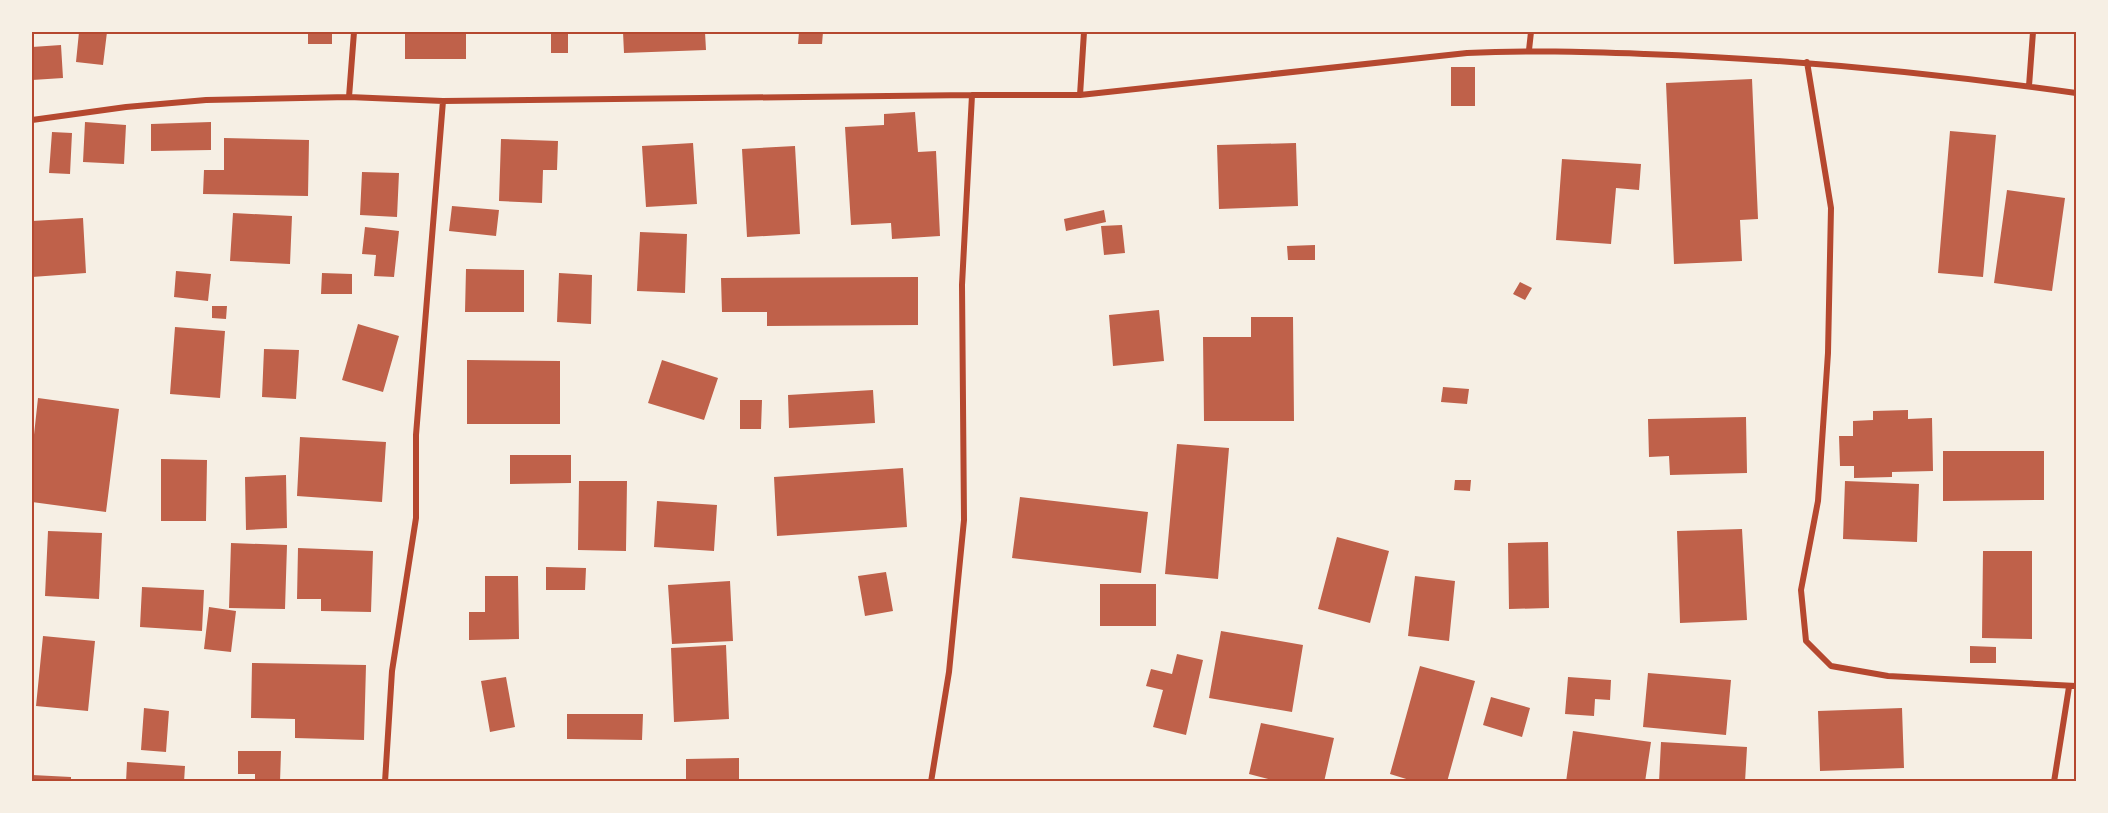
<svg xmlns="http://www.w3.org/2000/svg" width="2108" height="813" viewBox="0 0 2108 813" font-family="Quicksand,sans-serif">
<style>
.building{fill:#bf614a}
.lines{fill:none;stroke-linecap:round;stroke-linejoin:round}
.minor{stroke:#b5482f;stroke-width:6}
.neatline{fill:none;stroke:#b5482f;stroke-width:2}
</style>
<rect width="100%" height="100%" fill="#f6efe4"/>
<path class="building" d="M 79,32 L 107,32 L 103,65 L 76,62 Z
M 308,32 L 332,32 L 332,44 L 308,44 Z
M 405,32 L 466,32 L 466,59 L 405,59 Z
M 551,32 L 568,32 L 568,53 L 551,53 Z
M 623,32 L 705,32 L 706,50 L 624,53 Z
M 799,32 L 823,32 L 822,44 L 798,44 Z
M 61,45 L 63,78 L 32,80 L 32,47 Z
M 1451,67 L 1475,67 L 1475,106 L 1451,106 Z
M 1752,79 L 1758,219 L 1740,220 L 1742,261 L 1674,264 L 1666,83 Z
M 915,112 L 918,152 L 936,151 L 940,236 L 892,239 L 891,223 L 851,225 L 845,127 L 884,125 L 884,114 Z
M 85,122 L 126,125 L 124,164 L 83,162 Z
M 211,122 L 211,150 L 151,151 L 151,124 Z
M 1950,131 L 1996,135 L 1983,277 L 1938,273 Z
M 52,132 L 72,133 L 70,174 L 49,173 Z
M 224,138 L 309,140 L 308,196 L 203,194 L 204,170 L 224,170 Z
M 501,139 L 558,141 L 557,170 L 543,170 L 542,203 L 499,201 Z
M 693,143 L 697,204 L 646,207 L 642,146 Z
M 1296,143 L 1298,206 L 1219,209 L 1217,145 Z
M 795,146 L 800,234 L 747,237 L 742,149 Z
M 1562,159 L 1641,164 L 1639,190 L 1616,188 L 1611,244 L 1556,240 Z
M 362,172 L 399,173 L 397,217 L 360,215 Z
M 2007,190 L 2065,198 L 2052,291 L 1994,283 Z
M 452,206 L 499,210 L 496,236 L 449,231 Z
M 1104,210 L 1106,222 L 1066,231 L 1064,219 Z
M 233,213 L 292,216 L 290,264 L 230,261 Z
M 83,218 L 86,273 L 32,277 L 32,221 Z
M 1122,225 L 1125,253 L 1104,255 L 1101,226 Z
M 365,227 L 399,231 L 394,277 L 374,276 L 376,255 L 362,254 Z
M 640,232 L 687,234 L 685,293 L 637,291 Z
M 1315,245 L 1315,260 L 1288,260 L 1287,246 Z
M 466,269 L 524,270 L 524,312 L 465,312 Z
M 176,271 L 211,274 L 208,301 L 174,297 Z
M 322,273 L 352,274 L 352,294 L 321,294 Z
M 559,273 L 592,275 L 591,324 L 557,322 Z
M 918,277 L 918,325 L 767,326 L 767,312 L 722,312 L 721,278 Z
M 1520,282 L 1532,288 L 1525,300 L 1513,294 Z
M 212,306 L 227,306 L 226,319 L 212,318 Z
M 1159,310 L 1164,361 L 1113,366 L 1109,315 Z
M 1251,317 L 1293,317 L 1294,421 L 1204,421 L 1203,337 L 1251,337 Z
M 358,324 L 399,336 L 383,392 L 342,380 Z
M 175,327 L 225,331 L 220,398 L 170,394 Z
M 264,349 L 299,350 L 296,399 L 262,397 Z
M 467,360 L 560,361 L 560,424 L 467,424 Z
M 662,360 L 718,378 L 704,420 L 648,403 Z
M 1443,387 L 1469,389 L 1467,404 L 1441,402 Z
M 873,390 L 875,423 L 789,428 L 788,395 Z
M 38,398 L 119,409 L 106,512 L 32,502 L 32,453 Z
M 740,400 L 762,400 L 761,429 L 740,429 Z
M 1908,410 L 1908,419 L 1932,418 L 1933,471 L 1892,472 L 1892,477 L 1854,478 L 1854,466 L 1840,466 L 1839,436 L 1853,436 L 1853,421 L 1873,420 L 1873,411 Z
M 1746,417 L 1747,473 L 1670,475 L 1669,456 L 1649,457 L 1648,419 Z
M 300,437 L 386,442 L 382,502 L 297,496 Z
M 1177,444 L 1229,448 L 1218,579 L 1165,574 Z
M 1943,451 L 2044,451 L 2044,500 L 1943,501 Z
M 510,455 L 571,455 L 571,483 L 510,484 Z
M 161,459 L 207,460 L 206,521 L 161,521 Z
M 903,468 L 907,527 L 777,536 L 774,477 Z
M 286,475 L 287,528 L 246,530 L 245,477 Z
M 1455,480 L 1471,480 L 1470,491 L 1454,490 Z
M 579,481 L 627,481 L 626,551 L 578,550 Z
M 1845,481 L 1919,484 L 1917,542 L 1843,539 Z
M 1020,497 L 1148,512 L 1141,573 L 1012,558 Z
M 657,501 L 717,505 L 714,551 L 654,547 Z
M 1742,529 L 1747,620 L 1680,623 L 1677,531 Z
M 48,531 L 102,533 L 99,599 L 45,596 Z
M 1337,537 L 1389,551 L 1370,623 L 1318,609 Z
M 1548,542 L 1549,608 L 1509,609 L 1508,543 Z
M 231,543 L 287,545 L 285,609 L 229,608 Z
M 298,548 L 373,551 L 371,612 L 321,611 L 321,599 L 297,599 Z
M 1983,551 L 2032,551 L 2032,639 L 1982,638 Z
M 546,567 L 586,568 L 585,590 L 546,590 Z
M 886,572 L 893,611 L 865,616 L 858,576 Z
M 485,576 L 518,576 L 519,639 L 469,640 L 469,612 L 485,612 Z
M 1415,576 L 1455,581 L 1449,641 L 1408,636 Z
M 730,581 L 733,641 L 672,644 L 668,585 Z
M 1100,584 L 1156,584 L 1156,626 L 1100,626 Z
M 142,587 L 204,590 L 202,631 L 140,627 Z
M 209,607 L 236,611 L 231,652 L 204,649 Z
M 1221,631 L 1303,645 L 1292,712 L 1209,698 Z
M 43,636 L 95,641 L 88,711 L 36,706 Z
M 726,645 L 729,719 L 674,722 L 671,648 Z
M 1970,646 L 1996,647 L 1996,663 L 1970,663 Z
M 1177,654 L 1203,660 L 1186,735 L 1153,727 L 1163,690 L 1146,686 L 1151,669 L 1172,674 Z
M 252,663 L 366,665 L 364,740 L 295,738 L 295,719 L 251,718 Z
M 1420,666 L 1475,681 L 1447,782 L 1416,782 L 1390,774 Z
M 1648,673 L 1731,680 L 1726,735 L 1643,727 Z
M 506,677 L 515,727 L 490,732 L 481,681 Z
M 1568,677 L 1611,680 L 1610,700 L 1595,699 L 1594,716 L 1565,714 Z
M 1491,697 L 1530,708 L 1522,737 L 1483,725 Z
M 144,708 L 169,711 L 166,752 L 141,750 Z
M 1902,708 L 1904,768 L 1820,771 L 1818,711 Z
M 567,714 L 643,714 L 642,740 L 567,739 Z
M 1261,723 L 1334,738 L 1324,782 L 1280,782 L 1249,774 Z
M 1573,731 L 1651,742 L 1645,782 L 1566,782 Z
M 1661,742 L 1747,747 L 1745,782 L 1659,782 Z
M 238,751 L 281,751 L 280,782 L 255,782 L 255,774 L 238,774 Z
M 739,758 L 739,782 L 686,782 L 686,759 Z
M 127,762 L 185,766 L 184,782 L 126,782 Z
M 32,775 L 71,777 L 71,782 L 32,782 Z"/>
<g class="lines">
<path class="minor" d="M 1529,50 L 1531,32
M 1807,62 L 1831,208 L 1828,353 L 1818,501 L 1801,590 L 1806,641 L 1831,666 L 1888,676 L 2076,686
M 2029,86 L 2033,32
M 1080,95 L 1084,32
M 349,97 L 354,32
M 32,120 L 126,107 L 206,100 L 349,97 L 443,101 L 972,95 L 1080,95 L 1467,53 C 1526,50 1585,52 1645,54 C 1789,59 1933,73 2076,93
M 385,782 L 392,671 L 416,518 L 416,435 L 443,101
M 931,782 L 949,672 L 964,520 L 962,285 L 972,95
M 2054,782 L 2069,687"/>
</g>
<rect width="2108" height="813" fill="none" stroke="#f6efe4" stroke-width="66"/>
<rect x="33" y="33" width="2042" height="747" class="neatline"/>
</svg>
